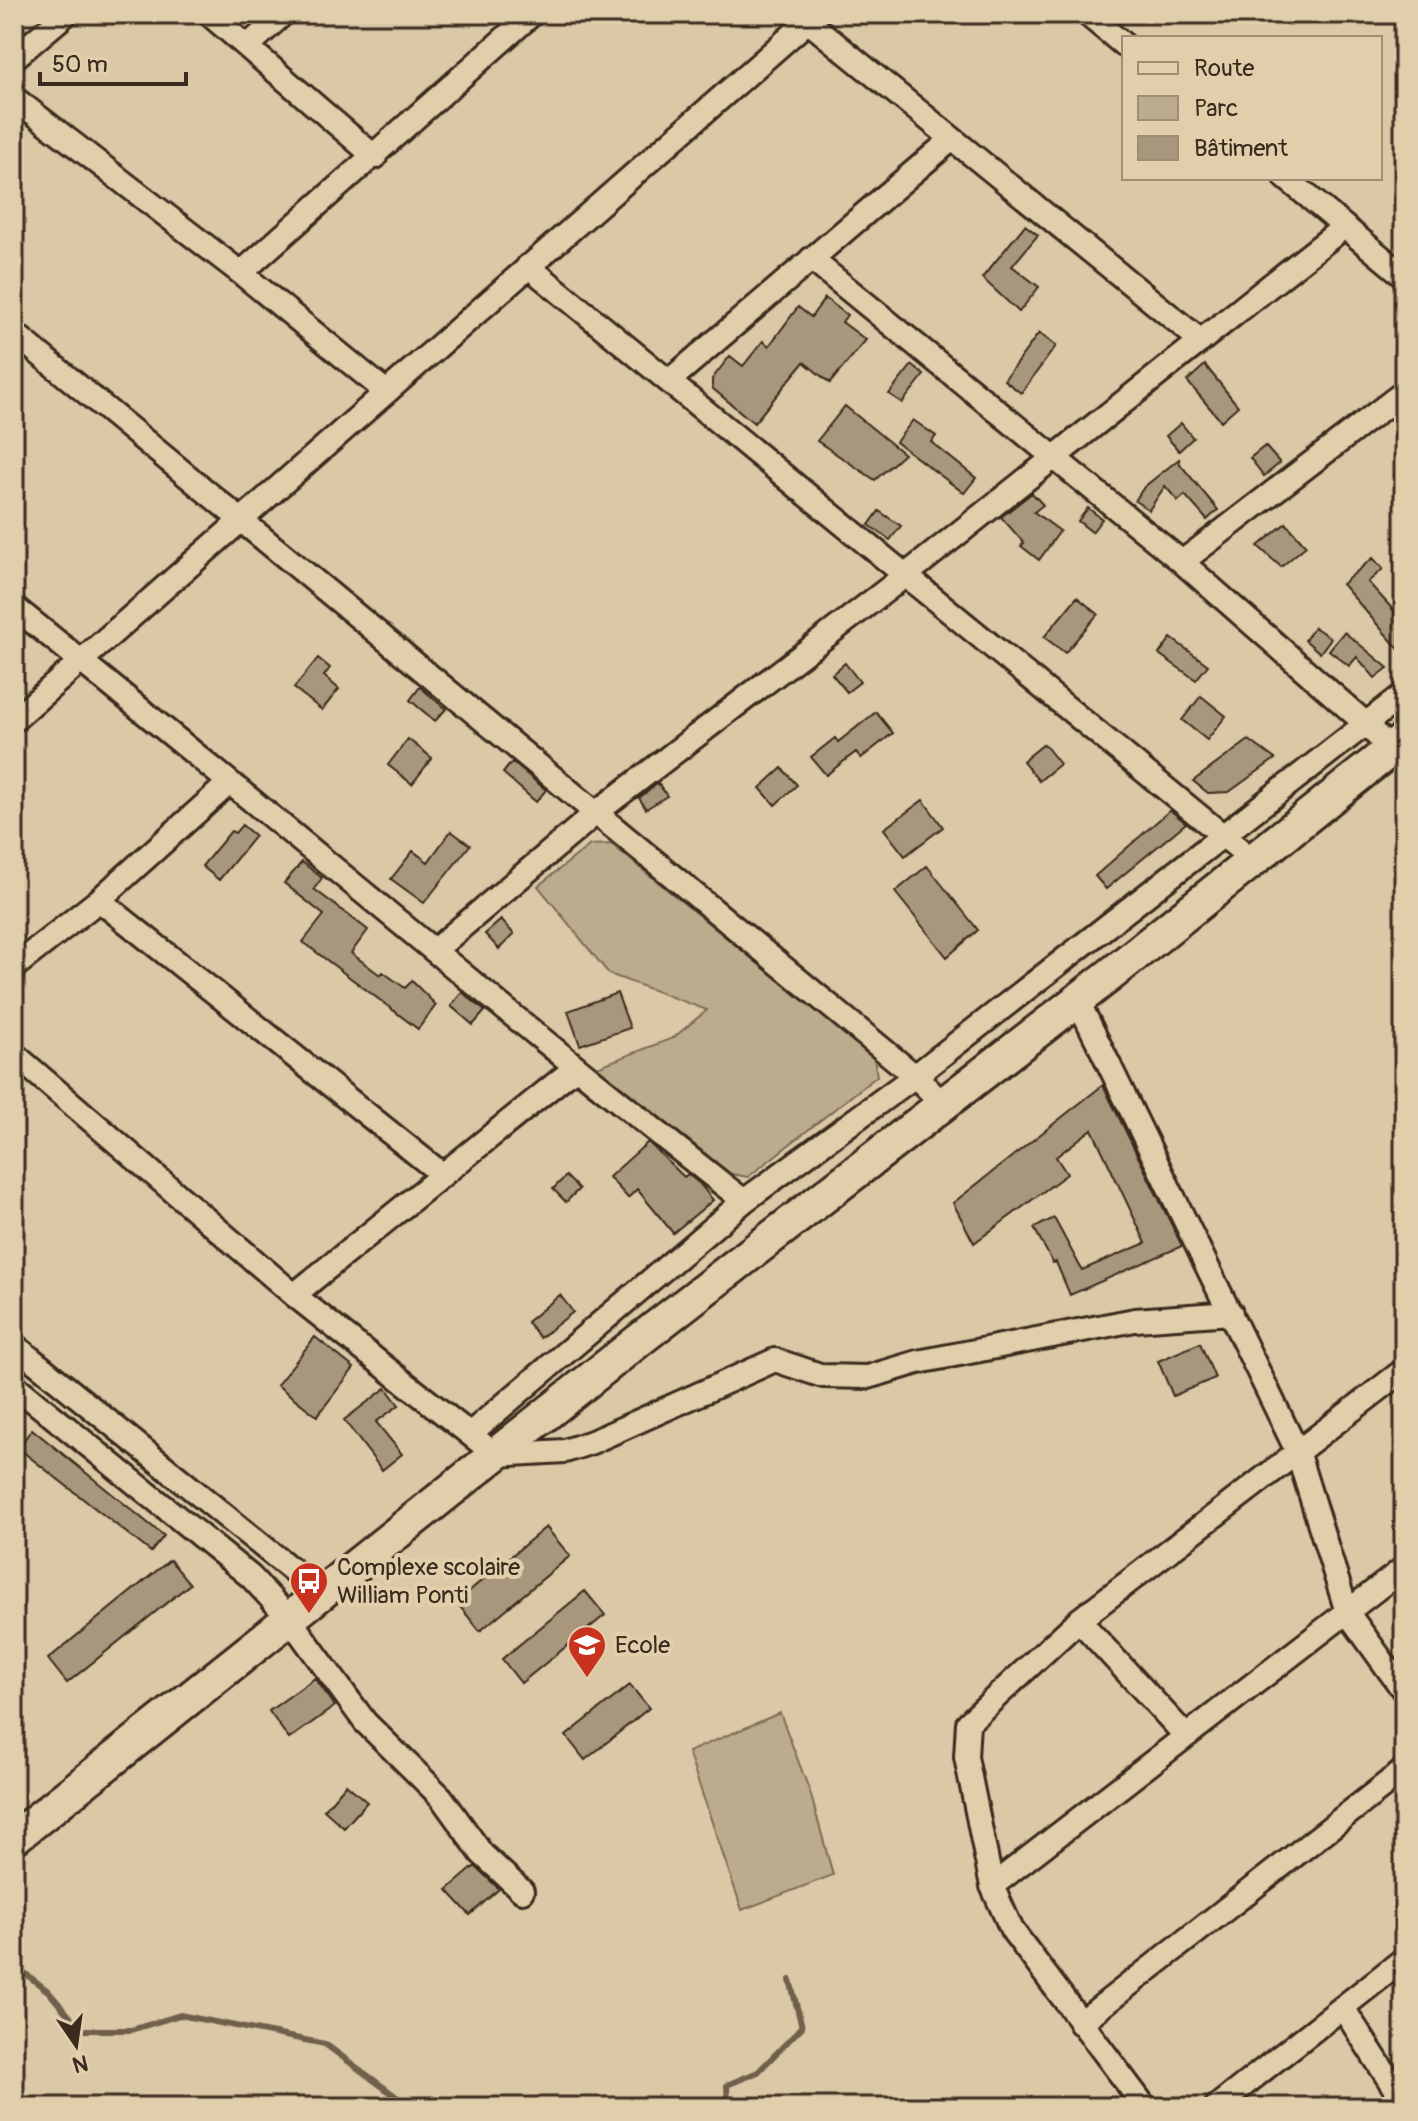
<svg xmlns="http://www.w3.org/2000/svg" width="1418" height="2121" viewBox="0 0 1418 2121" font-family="Pangolin,sans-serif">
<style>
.green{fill:#bdab8d;stroke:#7c6a56;stroke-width:2}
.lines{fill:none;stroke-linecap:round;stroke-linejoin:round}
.stream{stroke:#705f4c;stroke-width:6}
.building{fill:#a9977d;stroke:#3b2a1e;stroke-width:2}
.minor-casing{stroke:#3b2a1e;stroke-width:28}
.highway-casing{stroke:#3b2a1e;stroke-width:38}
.minor{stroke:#e1cfac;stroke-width:22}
.highway{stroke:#e1cfac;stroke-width:32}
.labels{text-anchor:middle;stroke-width:8;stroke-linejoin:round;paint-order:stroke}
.poi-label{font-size:24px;fill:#3b2a1e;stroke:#e1cfac;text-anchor:start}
</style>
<rect width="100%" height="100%" fill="#dac8a6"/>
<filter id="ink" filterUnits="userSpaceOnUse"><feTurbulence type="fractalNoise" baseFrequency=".0125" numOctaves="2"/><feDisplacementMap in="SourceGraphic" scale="16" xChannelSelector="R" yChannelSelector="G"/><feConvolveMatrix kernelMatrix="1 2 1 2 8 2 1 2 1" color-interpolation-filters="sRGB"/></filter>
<g filter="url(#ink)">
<path class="green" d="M 611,844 L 874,1058 L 877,1076 L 748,1177 L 731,1174 L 597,1067 L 673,1038 L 707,1010 L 609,974 L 538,886 L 590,845 Z
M 780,1713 L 810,1792 L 833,1875 L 742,1910 L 688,1752 Z"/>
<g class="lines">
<path class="stream" d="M 14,1965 L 48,1991 L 81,2030 L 131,2030 L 180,2015 L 325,2044 L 410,2107
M 728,2107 L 727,2085 L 758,2072 L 802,2027 L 790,1980"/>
</g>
<path class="building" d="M 1025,225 L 1038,235 L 1012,266 L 1039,287 L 1019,312 L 982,278 Z
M 825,298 L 847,315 L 842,322 L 866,340 L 830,383 L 804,362 L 754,423 L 712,388 L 712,379 L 730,356 L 743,366 L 763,341 L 769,346 L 798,307 L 811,317 Z
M 1039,333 L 1056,346 L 1021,393 L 1004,380 Z
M 912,365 L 924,375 L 902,403 L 889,394 Z
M 1205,365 L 1238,406 L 1221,421 L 1187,381 Z
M 845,406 L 904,454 L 875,480 L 817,441 Z
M 913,420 L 936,436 L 931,442 L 976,478 L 964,493 L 896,442 Z
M 1181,423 L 1193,438 L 1179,451 L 1166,436 Z
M 1265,446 L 1280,463 L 1264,476 L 1250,458 Z
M 1179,459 L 1180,464 L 1218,510 L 1207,520 L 1185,495 L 1178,501 L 1165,486 L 1149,510 L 1135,501 L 1144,487 Z
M 1032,493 L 1043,505 L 1034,512 L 1060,531 L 1039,560 L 1021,546 L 1024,543 L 1001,517 Z
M 1088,508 L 1102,519 L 1092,532 L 1078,521 Z
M 879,511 L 901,526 L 890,540 L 869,525 Z
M 1286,523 L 1306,546 L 1281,567 L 1258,546 Z
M 1373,558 L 1383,569 L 1368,582 L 1397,614 L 1404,608 L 1404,655 L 1342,584 Z
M 1077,597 L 1098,614 L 1065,653 L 1044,637 Z
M 1314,627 L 1331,638 L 1320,653 L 1305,640 Z
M 1344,632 L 1364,648 L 1388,668 L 1375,678 L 1357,657 L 1349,666 L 1329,650 Z
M 1171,638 L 1208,665 L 1196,680 L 1159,654 Z
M 318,658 L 330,668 L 324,676 L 339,689 L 322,710 L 294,688 Z
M 845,663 L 860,682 L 847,692 L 832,674 Z
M 420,687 L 446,709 L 435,721 L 410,700 Z
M 1201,696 L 1226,716 L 1207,740 L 1182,720 Z
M 876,712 L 893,733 L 861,758 L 856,752 L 826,775 L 811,757 L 835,738 L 838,742 Z
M 408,739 L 432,758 L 412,784 L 388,765 Z
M 1249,740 L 1275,759 L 1229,792 L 1208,793 L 1193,781 Z
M 1044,744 L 1060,764 L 1039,781 L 1023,761 Z
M 512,762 L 546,790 L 536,802 L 503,773 Z
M 782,768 L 797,785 L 775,805 L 760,788 Z
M 658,783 L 667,796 L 646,809 L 639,798 Z
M 923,800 L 943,827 L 905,856 L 884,829 Z
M 1170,810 L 1186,823 L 1106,889 L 1095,876 Z
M 242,825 L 255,836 L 219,880 L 202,866 L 231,831 L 235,833 Z
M 451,831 L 470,845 L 424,903 L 391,879 L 413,851 L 428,862 Z
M 302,862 L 322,878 L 314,889 L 368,930 L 351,953 L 380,975 L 383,972 L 405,988 L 412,981 L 436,1005 L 418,1029 L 303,942 L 324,915 L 284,883 Z
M 927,866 L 978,930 L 947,957 L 895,892 Z
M 501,920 L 514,934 L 499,949 L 485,934 Z
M 462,992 L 485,1011 L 473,1025 L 451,1006 Z
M 617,993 L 630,1028 L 580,1045 L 568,1011 Z
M 1103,1085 L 1182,1246 L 1070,1295 L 1056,1262 L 1053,1263 L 1034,1228 L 1054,1218 L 1082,1270 L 1146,1243 L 1092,1129 L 1056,1157 L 1067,1174 L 974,1243 L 953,1203 Z
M 648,1142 L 684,1177 L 688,1174 L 700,1184 L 713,1200 L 673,1233 L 637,1189 L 628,1198 L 609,1177 Z
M 566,1176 L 579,1189 L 566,1202 L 553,1189 Z
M 560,1295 L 573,1312 L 540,1338 L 527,1322 Z
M 315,1337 L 354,1368 L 317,1416 L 277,1385 Z
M 1200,1343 L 1215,1378 L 1173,1396 L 1158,1361 Z
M 386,1388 L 399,1405 L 376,1422 L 402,1454 L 382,1470 L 344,1420 Z
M 32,1429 L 164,1536 L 151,1552 L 18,1448 Z
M 546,1527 L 570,1556 L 480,1631 L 456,1602 Z
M 170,1560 L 190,1584 L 67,1683 L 48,1659 Z
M 585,1591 L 605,1615 L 521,1683 L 502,1659 Z
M 315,1678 L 335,1706 L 289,1739 L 269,1711 Z
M 630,1685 L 649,1708 L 585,1760 L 566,1736 Z
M 346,1784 L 367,1802 L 344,1828 L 324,1810 Z
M 475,1866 L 499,1889 L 470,1915 L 447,1890 Z"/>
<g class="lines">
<g class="minor-casing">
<path id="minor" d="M 209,14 L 375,157
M 799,14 L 1201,341
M 1087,14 L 1124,45
M 249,45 L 283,14
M 14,58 L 66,14
M 14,98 L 241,273 L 385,391
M 1286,178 L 1404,276
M 811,259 L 1182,562 L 1365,723 L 1390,749
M 528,266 L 1254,861
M 241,273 L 532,14
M 14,333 L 915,1076 L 943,1104
M 669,381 L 952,139
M 1182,562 L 1404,392
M 14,607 C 259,803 497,1007 744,1201
M 14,720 L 816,14
M 99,900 L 443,1175
M 436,949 L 597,812 L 906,575 L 1344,227
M 14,967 L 99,900 L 229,783
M 1077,999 L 1297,1451 L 1347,1612 L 1404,1691
M 14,1054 L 294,1295 L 496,1455 L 565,1451 L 592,1442 L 775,1360 L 823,1376 L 868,1377 L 918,1362 L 1135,1320 L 1231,1313
M 294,1295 L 575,1068
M 14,1345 L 323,1595
M 14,1385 L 251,1577 L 289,1618 L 365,1722 L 441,1797 L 482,1854 L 522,1891
M 471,1433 L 744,1201 L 915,1076 L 1404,694
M 1079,1620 L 1186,1736
M 992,1886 L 1404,1568
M 1343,2008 L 1404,2103
M 1080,2023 L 1404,1770
M 1145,2107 L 1012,1930 L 992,1886 L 966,1757 L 968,1723 L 1079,1620 L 1404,1370
M 1216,2107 L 1404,1959"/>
</g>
<g class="highway-casing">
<path id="highway" d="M 14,1838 L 638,1341 L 1110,975 L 1404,739"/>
</g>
<use href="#minor" class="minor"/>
<use href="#highway" class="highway"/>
</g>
</g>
<defs>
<g id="bus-pin" transform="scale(2)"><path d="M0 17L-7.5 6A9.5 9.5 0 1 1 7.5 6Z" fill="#c8321e" stroke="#e1cfac"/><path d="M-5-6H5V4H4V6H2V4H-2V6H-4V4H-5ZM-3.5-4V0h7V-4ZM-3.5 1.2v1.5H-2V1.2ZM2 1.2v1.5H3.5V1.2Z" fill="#fff"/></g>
<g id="school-pin" transform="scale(2)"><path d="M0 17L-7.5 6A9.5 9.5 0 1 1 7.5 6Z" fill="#c8321e" stroke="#e1cfac"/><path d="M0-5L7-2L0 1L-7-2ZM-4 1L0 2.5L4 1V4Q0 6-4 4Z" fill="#fff"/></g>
</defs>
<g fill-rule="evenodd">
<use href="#bus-pin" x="309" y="1581"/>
<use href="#school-pin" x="587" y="1645"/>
</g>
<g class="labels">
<g class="poi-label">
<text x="337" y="1575">Complexe scolaire<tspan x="337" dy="28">William Ponti</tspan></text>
<text x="615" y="1653">Ecole</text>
</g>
</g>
<rect width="1418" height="2121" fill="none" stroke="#e1cfac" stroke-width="48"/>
<rect x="24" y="24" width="1370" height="2073" fill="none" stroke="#3b2a1e" stroke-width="3" filter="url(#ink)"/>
<rect x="1122" y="36" width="260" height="144" fill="#e1cfac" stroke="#9f8d73" stroke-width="2"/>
<rect x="1138" y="62" width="40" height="12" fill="#e1cfac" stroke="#9f8d73" stroke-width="2"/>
<text x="1194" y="76" font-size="24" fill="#3b2a1e">Route</text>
<rect x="1138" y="96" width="40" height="24" fill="#bdab8d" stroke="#9f8d73" stroke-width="2"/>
<text x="1194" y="116" font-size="24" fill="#3b2a1e">Parc</text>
<rect x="1138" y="136" width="40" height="24" fill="#a9977d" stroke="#9f8d73" stroke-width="2"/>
<text x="1194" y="156" font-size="24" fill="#3b2a1e">Bâtiment</text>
<g transform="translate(76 2045) rotate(167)" stroke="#e1cfac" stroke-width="6" paint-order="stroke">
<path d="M0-6L14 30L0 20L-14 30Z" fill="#3b2a1e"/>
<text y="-12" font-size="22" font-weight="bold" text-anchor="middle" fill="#3b2a1e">N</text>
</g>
<path d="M40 72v12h146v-12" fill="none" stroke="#3b2a1e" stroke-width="4"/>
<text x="52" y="72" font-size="24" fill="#3b2a1e" stroke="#e1cfac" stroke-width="6" paint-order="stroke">50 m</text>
</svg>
